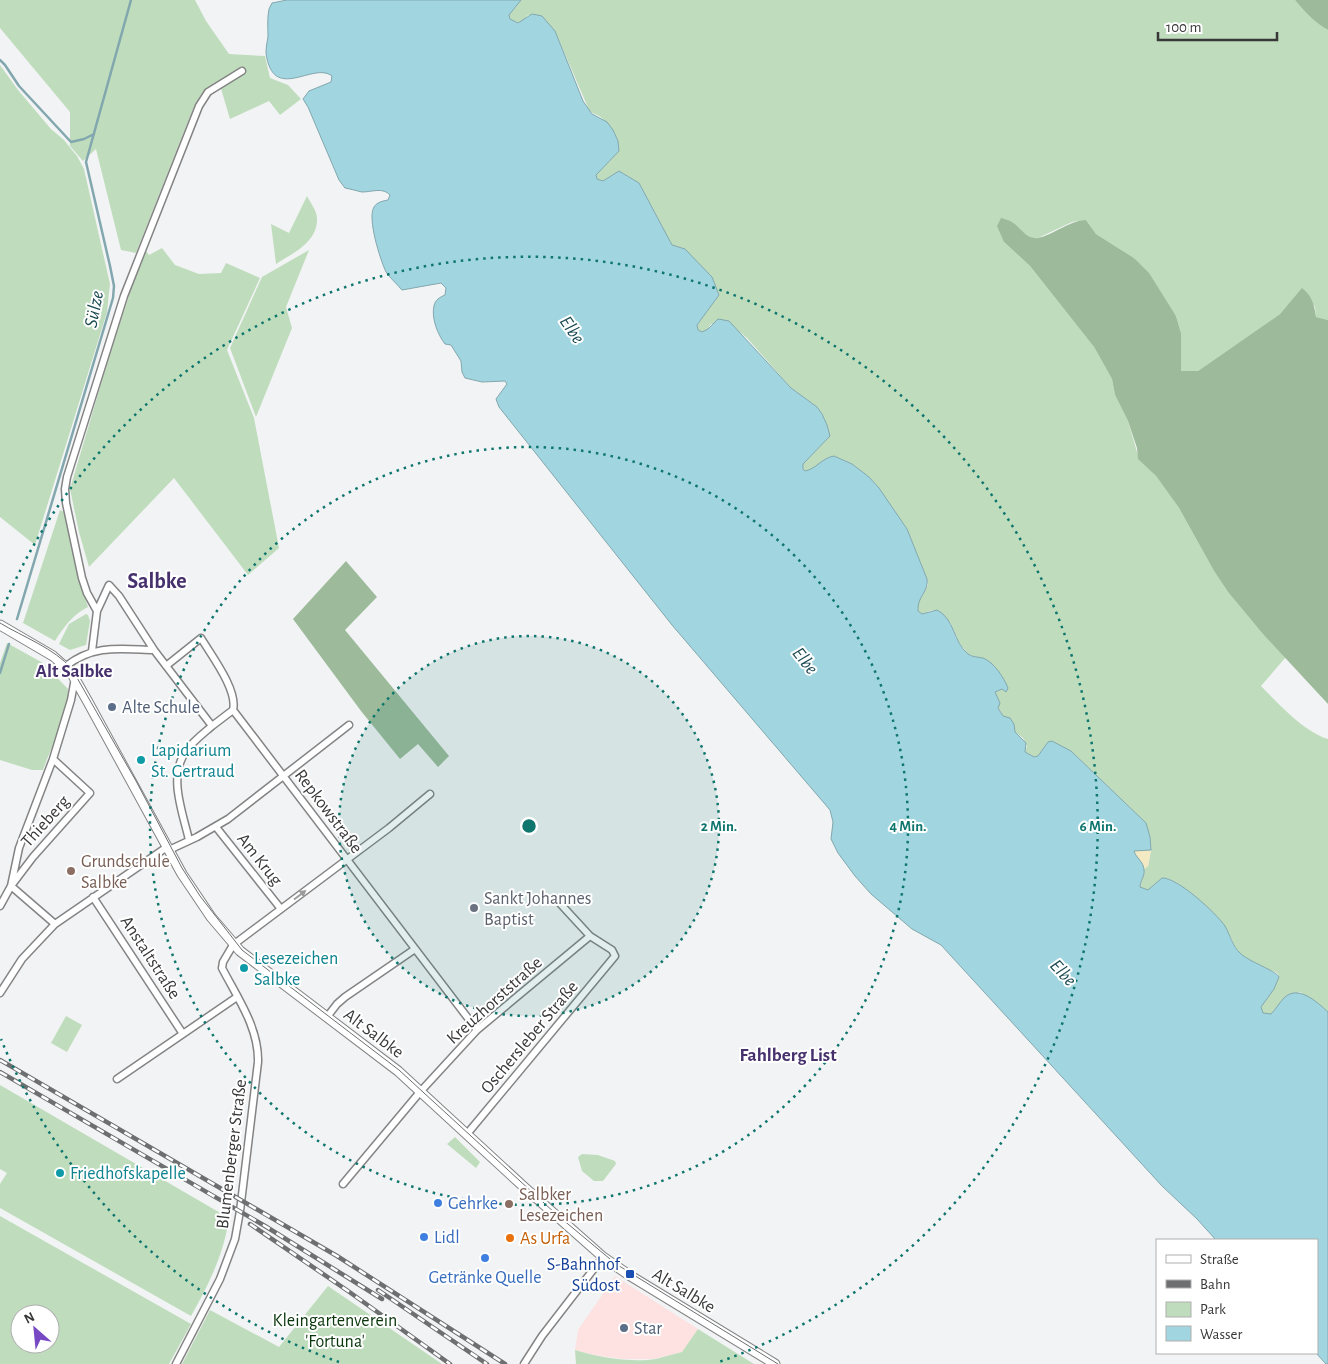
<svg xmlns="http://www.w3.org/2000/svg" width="1328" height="1364" viewBox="0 0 1328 1364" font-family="'Alegreya Sans',sans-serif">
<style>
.commercial{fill:#fde2e1}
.green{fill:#bfddbd;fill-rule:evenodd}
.forest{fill:#9dbb9b}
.sand{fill:#f3eac4}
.water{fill:#a1d6e0;stroke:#82a7ae}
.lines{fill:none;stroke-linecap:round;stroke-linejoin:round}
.stream{stroke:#82a7ae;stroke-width:2.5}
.minor-casing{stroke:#848485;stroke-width:9}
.secondary-casing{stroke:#848485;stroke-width:11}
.minor{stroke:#fff;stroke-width:6}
.secondary{stroke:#fff;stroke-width:9}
.tram{stroke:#6e6f70;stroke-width:1}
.rail-casing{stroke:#6e6f70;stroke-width:4.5}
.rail{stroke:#fff;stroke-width:2.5;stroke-dasharray:8;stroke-linecap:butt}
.oneway{fill:#9c9c9c}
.ring{fill:none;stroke:#0f766e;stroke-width:2.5;stroke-dasharray:2.5 5}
.service-dot{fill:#5c6f8a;stroke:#fff;stroke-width:2}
.culture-dot{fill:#0f9aa8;stroke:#fff;stroke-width:2}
.education-dot{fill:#8d6e63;stroke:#fff;stroke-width:2}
.worship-dot{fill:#6b7280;stroke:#fff;stroke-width:2}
.shop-dot{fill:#3f7fe0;stroke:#fff;stroke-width:2}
.food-dot{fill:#e8710a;stroke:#fff;stroke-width:2}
.transit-dot{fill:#1a4fb4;stroke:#fff;stroke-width:2}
.labels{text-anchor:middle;stroke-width:4;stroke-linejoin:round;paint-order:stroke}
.service-label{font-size:18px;fill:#4e5e75;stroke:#fff;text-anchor:start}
.culture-label{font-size:18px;fill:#0d838f;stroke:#fff;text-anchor:start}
.street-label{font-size:18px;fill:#383839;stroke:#fff}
.education-label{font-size:18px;fill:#785e54;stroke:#fff;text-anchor:start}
.worship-label{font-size:18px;fill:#5b616d;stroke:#fff;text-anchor:start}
.shop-label{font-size:18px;fill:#366cbe;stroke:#fff;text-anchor:start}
.food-label{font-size:18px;fill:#c56008;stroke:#fff;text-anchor:start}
.transit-label{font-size:18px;fill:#164399;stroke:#fff;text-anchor:end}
.park-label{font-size:18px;fill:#08360a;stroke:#fff}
.water-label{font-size:19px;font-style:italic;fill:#1b4a52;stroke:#fff}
.neighbourhood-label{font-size:19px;font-weight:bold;fill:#46316d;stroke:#fff}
.district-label{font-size:22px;font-weight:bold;fill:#46316d;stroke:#fff}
.centre{fill:#0f766e;stroke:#fff;stroke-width:2.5}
.ring-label{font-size:15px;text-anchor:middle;font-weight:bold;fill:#0f766e;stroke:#fff;stroke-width:4;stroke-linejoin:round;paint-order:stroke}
</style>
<rect width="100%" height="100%" fill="#f2f3f4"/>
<path class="commercial" d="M 615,1276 L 698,1329 L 682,1352 L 654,1359 L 623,1359 L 594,1355 L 575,1350 L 578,1330 Z"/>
<path class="green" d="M 0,0 L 195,0 L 206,21 L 229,54 L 265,56 L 270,78 L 288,85 L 301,99 L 280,115 L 269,101 L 230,119 L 219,82 L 202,93 L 194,106 L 136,253 L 121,250 L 96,149 L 83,161 L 70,146 L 70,112 L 0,28 Z
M 521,0 L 1295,0 C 1305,12 1314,22 1328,30 L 1328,320 L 1316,317 L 1315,307 L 1302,289 L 1280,314 L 1198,371 L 1181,371 L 1181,333 L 1176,316 L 1134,258 L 1096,234 L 1086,220 L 1072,222 L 1038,238 L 1032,238 L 1022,232 L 1012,222 L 1004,242 L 1030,266 L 1094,347 L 1112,379 L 1115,395 L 1128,421 L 1139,459 L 1156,476 L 1179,508 L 1214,571 L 1228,592 L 1262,633 L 1286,657 L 1261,686 C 1279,704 1303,731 1328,739 L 1328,1012 L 1316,1002 L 1300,992 L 1284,998 L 1271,1014 L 1263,1013 L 1261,1007 L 1274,989 L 1279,977 L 1277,973 C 1264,968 1249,963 1240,953 C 1234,948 1233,939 1228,933 C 1215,918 1182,877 1162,878 L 1148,890 L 1140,887 L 1144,869 L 1148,866 L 1151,850 L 1150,837 L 1146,823 L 1071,751 L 1048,742 L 1038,756 L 1034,757 L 1025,752 L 1027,746 L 1023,738 L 1015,732 L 1014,724 L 1003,716 L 998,707 L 1000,703 L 995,692 L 1002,689 L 1006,692 L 985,659 L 969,655 L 960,644 L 950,622 L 932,610 L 922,614 L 918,611 L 918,602 L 928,585 L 927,579 L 907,529 L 879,488 L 869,477 L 852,464 L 834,456 L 812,469 L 805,471 L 803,469 L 803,464 L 830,436 L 827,425 L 822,414 L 817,407 L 791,388 L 747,338 L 741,333 L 711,324 L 708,329 L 702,332 L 698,330 L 697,325 L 719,295 L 685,249 L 672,245 L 639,183 L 619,171 L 603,181 L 597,179 L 596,175 L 619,151 C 620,137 610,124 599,116 C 595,114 592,113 589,110 L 555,31 L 528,15 L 524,20 L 517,23 L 510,19 L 509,15 Z
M 0,65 L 18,90 L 51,129 L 64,140 L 77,156 L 84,169 L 110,284 L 107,312 L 35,545 L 0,517 Z
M 307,196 C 310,202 317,211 317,218 C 318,242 293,253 276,264 L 271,224 L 289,233 Z
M 162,248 L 175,265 L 199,274 L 221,273 L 226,263 L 260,278 L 227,350 L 254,418 L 279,548 L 248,575 L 174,478 L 89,567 L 79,532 L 70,489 L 110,353 L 143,253 L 146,251 L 149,255 Z
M 309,250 L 286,307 L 292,328 L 256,417 L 230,348 L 262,277 Z
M 60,510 L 67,513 L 82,588 L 88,607 C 73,614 63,628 55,641 L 23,623 Z
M 86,614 L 88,615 L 90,621 L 86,645 L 70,650 L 59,644 L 69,624 Z
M 7,643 L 43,663 L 68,689 C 68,716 52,745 43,770 L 32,770 L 0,760 L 0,663 Z
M 66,1016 L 82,1025 L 67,1052 L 51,1043 Z
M 0,1085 L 229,1218 C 224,1254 209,1284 191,1316 L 0,1208 L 0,1184 L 7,1173 L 0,1169 Z
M 455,1137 L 480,1162 L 476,1168 L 447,1144 Z
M 582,1154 L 598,1155 L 615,1161 L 616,1164 L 603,1181 L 594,1181 L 582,1171 L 578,1157 Z
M 0,1216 L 191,1324 L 169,1364 L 0,1364 ZM 20,1314 L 50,1314 L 50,1344 L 20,1344 Z
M 328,1286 L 442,1364 L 182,1364 L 210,1310 L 279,1347 Z
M 698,1329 L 754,1364 L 576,1364 L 575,1350 C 598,1357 631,1363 656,1359 C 664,1357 673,1354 682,1352 Z"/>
<path class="forest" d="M 1295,0 L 1328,0 L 1328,30 C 1314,22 1305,12 1295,0 Z
M 1001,218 C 1004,219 1009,220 1012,222 C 1020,227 1024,236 1034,238 C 1046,240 1069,220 1086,220 L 1096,234 L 1134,258 L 1149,273 L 1176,316 L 1181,333 L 1181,371 L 1198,371 L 1280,314 L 1302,288 C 1312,296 1314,304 1316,317 L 1328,320 L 1328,704 L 1262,633 L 1228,592 L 1214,571 L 1179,508 L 1156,476 L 1138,459 L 1137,448 L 1128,421 L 1115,395 L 1112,379 L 1094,347 L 1030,266 L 1004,242 L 997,226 Z
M 346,561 L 377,597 L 345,630 L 449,756 L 438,767 L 418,744 L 400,759 L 361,711 L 293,619 Z"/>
<path class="sand" d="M 1151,850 L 1148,866 L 1144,869 C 1142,863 1135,858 1134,851 Z"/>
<path class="water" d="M 287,0 L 521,0 L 509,15 L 510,19 L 518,23 L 532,14 L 542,16 L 555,31 L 583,101 L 592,114 L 607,122 L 613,130 L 618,141 L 619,151 L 596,175 L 597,179 L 603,181 L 619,171 L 639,183 L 672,245 L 685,249 L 712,277 L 719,295 L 697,325 L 698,330 L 702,332 L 708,329 L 718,319 L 729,321 L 791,388 L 817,407 L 822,414 L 827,425 L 830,436 L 803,464 L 803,469 L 805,471 C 816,469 822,458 834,456 L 852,464 L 869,477 L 879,488 L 907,529 L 927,579 C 929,592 917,596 918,611 L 922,614 L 937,610 C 955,619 953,642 968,654 C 972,657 978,657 983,658 C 994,662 1004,678 1008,688 L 1006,692 L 1002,689 L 995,692 L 1000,703 L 998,708 L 1003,716 L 1010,718 L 1014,724 L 1015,732 L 1026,743 L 1025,752 L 1034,757 L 1038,756 L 1048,742 L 1052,741 L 1071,751 L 1146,823 L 1150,837 L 1151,850 L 1134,851 C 1136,858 1144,862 1144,870 C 1145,876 1140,881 1140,887 L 1148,890 L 1162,878 C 1177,877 1216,913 1225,926 C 1230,935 1233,947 1240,953 C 1249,962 1275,970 1279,977 L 1274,989 L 1261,1007 L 1263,1013 L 1271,1014 C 1276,1009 1279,1003 1284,998 C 1298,984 1317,1002 1328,1012 L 1328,1364 L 1326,1364 L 1316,1353 L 1317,1240 L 1216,1240 L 1197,1219 L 1162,1186 L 941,945 L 912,929 L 871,894 L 855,876 L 838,853 L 831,839 L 833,822 L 830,810 L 672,625 L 499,407 L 496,399 L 507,384 L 505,381 L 482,382 L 465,378 L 462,372 L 461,361 L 451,345 L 445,344 C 438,335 431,318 434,306 C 435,300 440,297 445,295 L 446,288 L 441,283 L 402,290 C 397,284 390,278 386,272 C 380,259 367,218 374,207 C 377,202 383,201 388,200 L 390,195 C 383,187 372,192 362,192 C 357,191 351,189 345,188 L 339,180 L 308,107 L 303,99 L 309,91 L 331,82 L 332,76 C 313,61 273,104 266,53 C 266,48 267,42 268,37 C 268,27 267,19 269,9 L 272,3 Z"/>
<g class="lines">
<path class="stream" d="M 0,60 L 5,65 L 19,86 L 71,142 L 84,139 L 94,134
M 17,619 L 113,298 L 114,286 L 110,266 L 86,162 L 131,0
M 0,673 L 9,644"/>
<g class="minor-casing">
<path id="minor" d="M 97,611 L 87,593 L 82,578 L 66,503 L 65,489 L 67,477 L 124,296 L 199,106 L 208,92 L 242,71
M 92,651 L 97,611 L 109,585 L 119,596 L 154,650
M 66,666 C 94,644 121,649 154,650 L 212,726 C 204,733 193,741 187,750 C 167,775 183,813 189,840
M 166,666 L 201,638 C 211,655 238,690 233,710
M 233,710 L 477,1030
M 212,726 L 233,710
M 53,759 L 90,793 L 33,857 L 11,886 L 55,924
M 216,827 L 281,909
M 169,850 L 197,837 L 228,819 L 349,725
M 93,897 L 183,1034
M 0,906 L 11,886 L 19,848 L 53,759 L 71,700 L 75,678
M 0,993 L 22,959 L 55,924 L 167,847
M 327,1017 L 337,1004 L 345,997 L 415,949
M 117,1079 L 237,997
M 467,1134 L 615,956 L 612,950 L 590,936 L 555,898
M 343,1184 L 420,1092 L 477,1030 L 590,936
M 176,1364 L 220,1279 L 235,1239 L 240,1211 L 258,1062 C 259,1028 237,997 222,968 L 223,962 L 233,945 L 389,828 L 430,794
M 524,1364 L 542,1336 L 603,1257"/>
</g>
<g class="secondary-casing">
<path id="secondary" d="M 0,625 L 53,656 L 71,672 L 88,702 L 182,874 L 211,917 L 240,951 L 398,1071 L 524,1187 L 603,1257 L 629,1275 L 775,1364"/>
</g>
<use href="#minor" class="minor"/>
<use href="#secondary" class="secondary"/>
<path class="tram" d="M 0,623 C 23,637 54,648 72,669 L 136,781 L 182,868 L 200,896 L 242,950 L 399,1070 L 556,1214 L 616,1264 L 778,1364"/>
<g class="rail-casing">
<path id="rail" d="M 0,1060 L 337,1256 L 505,1364
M 0,1072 L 265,1226 L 382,1299
M 250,1224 L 348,1291 L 450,1364
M 378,1290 L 487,1364"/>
</g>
<use href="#rail" class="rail"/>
</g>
<defs><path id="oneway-solid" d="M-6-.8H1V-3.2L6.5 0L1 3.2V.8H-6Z" transform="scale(1.25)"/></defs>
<use class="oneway" href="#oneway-solid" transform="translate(300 895) rotate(-37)"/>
<circle cx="529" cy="826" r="190" fill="#0f766e" fill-opacity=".12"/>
<g class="ring">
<circle cx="529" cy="826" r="190"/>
<circle cx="529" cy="826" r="379"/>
<path d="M339 1362A569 569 0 0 1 1 1039M1 613A569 569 0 1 1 719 1362"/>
</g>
<g class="service-dot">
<circle cx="112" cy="707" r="5"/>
<circle cx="624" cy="1328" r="5"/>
</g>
<g class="culture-dot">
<circle cx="141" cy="760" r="5"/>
<circle cx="244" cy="968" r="5"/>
<circle cx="60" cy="1173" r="5"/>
</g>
<g class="education-dot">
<circle cx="71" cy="871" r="5"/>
<circle cx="509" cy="1204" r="5"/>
</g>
<circle class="worship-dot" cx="474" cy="908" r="5"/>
<g class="shop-dot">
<circle cx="438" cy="1203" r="5"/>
<circle cx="424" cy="1237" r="5"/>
<circle cx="485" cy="1258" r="5"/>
</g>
<circle class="food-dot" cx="510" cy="1238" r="5"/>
<rect class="transit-dot" x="625" y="1269" width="10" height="10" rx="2.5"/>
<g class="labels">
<g class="service-label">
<text x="122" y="713">Alte Schule</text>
<text x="634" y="1334">Star</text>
</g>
<g class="culture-label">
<text x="151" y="756">Lapidarium<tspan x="151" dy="21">St. Gertraud</tspan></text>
<text x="254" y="964">Lesezeichen<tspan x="254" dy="21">Salbke</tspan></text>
<text x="70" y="1179">Friedhofskapelle</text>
</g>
<g class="street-label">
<text transform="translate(329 811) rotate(53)" y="6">Repkowstraße</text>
<text transform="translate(45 821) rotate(-48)" y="6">Thieberg</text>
<text transform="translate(260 859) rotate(52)" y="6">Am Krug</text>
<text transform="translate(151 957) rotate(57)" y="6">Anstaltstraße</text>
<text transform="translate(494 1000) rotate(-42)" y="6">Kreuzhorststraße</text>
<text transform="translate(374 1033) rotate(37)" y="6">Alt Salbke</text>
<text transform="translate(529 1037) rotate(-50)" y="6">Oschersleber Straße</text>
<text transform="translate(231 1154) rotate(-83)" y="6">Blumenberger Straße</text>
<text transform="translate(684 1290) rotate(31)" y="6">Alt Salbke</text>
</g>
<g class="education-label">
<text x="81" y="867">Grundschule<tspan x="81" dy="21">Salbke</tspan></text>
<text x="519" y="1200">Salbker<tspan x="519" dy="21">Lesezeichen</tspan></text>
</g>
<g class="worship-label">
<text x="484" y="904">Sankt Johannes<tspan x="484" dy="21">Baptist</tspan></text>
</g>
<g class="shop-label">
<text x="448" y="1209">Gehrke</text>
<text x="434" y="1243">Lidl</text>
<text x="485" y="1283" text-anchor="middle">Getränke Quelle</text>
</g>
<g class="food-label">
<text x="520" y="1244">As Urfa</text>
</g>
<g class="transit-label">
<text x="620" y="1270">S-Bahnhof<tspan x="620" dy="21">Südost</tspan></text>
</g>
<g class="park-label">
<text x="335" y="1326">Kleingartenverein<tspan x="335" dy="21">'Fortuna'</tspan></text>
</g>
<g class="water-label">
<text transform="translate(93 309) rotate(-79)" y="7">Sülze</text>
<text transform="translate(573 329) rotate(56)" y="7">Elbe</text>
<text transform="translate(806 660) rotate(52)" y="7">Elbe</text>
<text transform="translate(1064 972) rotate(48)" y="7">Elbe</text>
</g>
<g class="neighbourhood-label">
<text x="74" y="677">Alt Salbke</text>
<text x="788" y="1061">Fahlberg List</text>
</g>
<g class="district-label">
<text x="157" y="588">Salbke</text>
</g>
</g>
<circle cx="529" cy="826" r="8" class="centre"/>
<g class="ring-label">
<text x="719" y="831">2 Min.</text>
<text x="908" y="831">4 Min.</text>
<text x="1098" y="831">6 Min.</text>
</g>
<rect x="1156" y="1239" width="162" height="115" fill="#ffffff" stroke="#afafb0"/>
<rect x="1166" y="1255" width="25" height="8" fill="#ffffff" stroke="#afafb0"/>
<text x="1200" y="1264" font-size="15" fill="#383839">Straße</text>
<rect x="1166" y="1280" width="25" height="8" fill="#6e6f70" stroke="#afafb0"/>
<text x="1200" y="1289" font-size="15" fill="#383839">Bahn</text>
<rect x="1166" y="1302" width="25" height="15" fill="#bfddbd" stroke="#afafb0"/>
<text x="1200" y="1314" font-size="15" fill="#383839">Park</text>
<rect x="1166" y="1326" width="25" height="15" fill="#a1d6e0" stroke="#afafb0"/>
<text x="1200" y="1339" font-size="15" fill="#383839">Wasser</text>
<g transform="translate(35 1329) rotate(333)"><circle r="24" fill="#ffffff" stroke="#afafb0"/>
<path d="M0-4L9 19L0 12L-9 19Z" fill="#774ac3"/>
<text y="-8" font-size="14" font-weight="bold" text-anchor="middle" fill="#383839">N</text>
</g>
<path d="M1158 32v8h119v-8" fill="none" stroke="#383839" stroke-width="2.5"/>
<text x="1166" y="32" font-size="15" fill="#383839" stroke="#ffffff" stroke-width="4" paint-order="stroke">100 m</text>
</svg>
